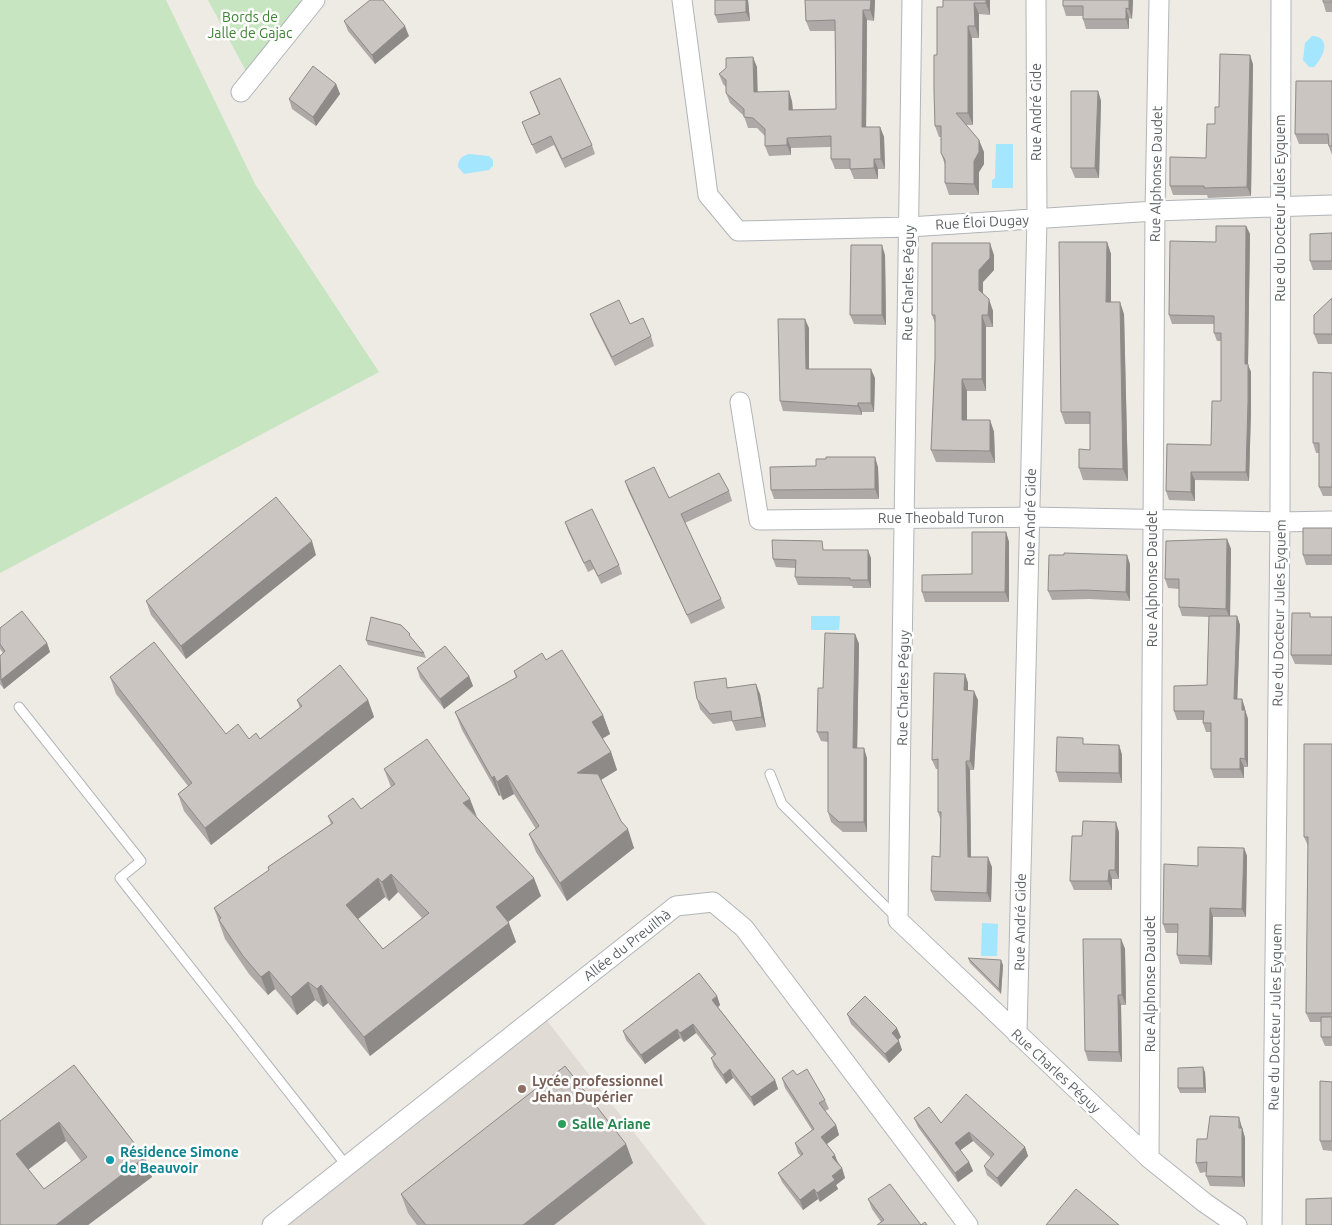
<svg xmlns="http://www.w3.org/2000/svg" width="1332" height="1225" viewBox="0 0 1332 1225" font-family="Ubuntu,sans-serif">
<style>
.education{fill:#e1dbd5}
.green{fill:#c7e5c0}
.water{fill:#a4e6fe}
.lines{fill:none;stroke-linecap:round;stroke-linejoin:round}
.lane-casing{stroke:#b1b5b9;stroke-width:11}
.street-casing{stroke:#b1b5b9;stroke-width:21}
.lane{stroke:#fff;stroke-width:9}
.street{stroke:#fff;stroke-width:19}
.wall{fill:#aea9a6;fill-rule:evenodd}
.shaded-wall{fill:#8d8a87}
.building{fill:#cac5c1;stroke:#8d8a87;fill-rule:evenodd}
.education-dot{fill:#8d6e63;stroke:#fff;stroke-width:2}
.leisure-dot{fill:#2e9e5b;stroke:#fff;stroke-width:2}
.culture-dot{fill:#0f9aa8;stroke:#fff;stroke-width:2}
.labels{text-anchor:middle;stroke-width:5;stroke-linejoin:round;paint-order:stroke}
.park-label{font-size:14px;fill:#3f8235;stroke:#fff}
.street-label{font-size:14px;fill:#5c6164;stroke:#fff}
.education-label{font-size:14px;font-weight:bold;fill:#785e54;stroke:#fff;text-anchor:start}
.leisure-label{font-size:14px;font-weight:bold;fill:#27864d;stroke:#fff;text-anchor:start}
.culture-label{font-size:14px;font-weight:bold;fill:#0d838f;stroke:#fff;text-anchor:start}
</style>
<rect width="100%" height="100%" fill="#eeeae4"/>
<path class="education" d="M 541,1013 L 706,1225 L 272,1225 Z"/>
<path class="green" d="M 0,0 L 166,0 L 255,184 L 379,372 L 0,573 Z
M 208,0 L 302,0 L 247,73 Z"/>
<path class="water" d="M 1312,36 C 1332,37 1324,57 1314,67 L 1309,67 L 1303,60 L 1305,43 Z
M 996,144 L 1013,144 L 1013,188 L 992,188 L 992,180 L 995,178 Z
M 469,154 L 489,156 L 493,160 L 493,166 L 489,170 L 464,174 L 458,167 C 458,159 462,156 469,154 Z
M 811,616 L 840,616 L 839,630 L 811,630 Z
M 982,923 L 998,924 L 997,956 L 981,956 Z"/>
<g class="lines">
<g class="lane-casing">
<path id="lane" d="M 19,707 L 141,861 L 120,878 L 346,1165
M 770,774 L 782,804 L 897,918"/>
</g>
<g class="street-casing">
<path id="street" d="M 682,0 L 708,195 L 738,231 L 909,227 L 1155,211 L 1332,205
M 912,0 L 898,920 L 1149,1158 L 1205,1203 L 1237,1225
M 241,92 L 315,0
M 740,402 L 759,520 L 1030,517 L 1280,522 L 1332,521
M 1017,1034 L 1037,219 L 1036,0
M 1149,1158 L 1155,211 L 1159,0
M 272,1225 L 676,906 L 713,902 L 744,928 L 968,1225
M 1272,1225 L 1280,522 L 1281,0"/>
</g>
<use href="#lane" class="lane"/>
<use href="#street" class="street"/>
</g>
<path class="wall" d="M 748,0 L 750,21 L 718,23 L 715,15 Z
M 805,0 L 875,0 L 874,21 L 867,20 L 866,127 L 880,127 L 884,137 L 885,169 L 878,169 L 878,179 L 854,179 L 850,169 L 835,169 L 831,159 L 831,147 L 791,148 L 791,155 L 769,156 L 765,146 L 765,136 L 757,128 L 748,128 L 744,116 L 730,103 L 726,93 L 726,87 L 723,84 L 719,74 L 757,67 L 757,92 L 792,101 L 793,110 L 836,109 L 835,31 L 810,31 L 806,21 Z
M 943,0 L 990,0 L 990,15 L 979,14 L 979,38 L 972,38 L 973,125 L 966,125 L 984,152 L 984,164 L 979,172 L 979,195 L 949,195 L 945,183 L 945,165 L 941,153 L 941,137 L 939,137 L 935,126 L 937,55 L 943,7 Z
M 1063,0 L 1133,0 L 1132,19 L 1129,18 L 1129,29 L 1086,29 L 1083,19 L 1083,16 L 1066,16 L 1063,6 Z
M 1332,0 L 1332,12 L 1326,12 L 1323,2 Z
M 344,21 L 409,36 L 375,64 L 348,31 Z
M 1253,64 L 1251,196 L 1208,198 L 1207,195 L 1173,195 L 1170,186 L 1206,158 L 1219,107 Z
M 1332,81 L 1332,155 L 1328,144 L 1299,144 L 1295,134 Z
M 336,84 L 340,94 L 316,126 L 292,109 L 289,99 Z
M 1098,91 L 1101,101 L 1099,178 L 1075,178 L 1071,168 Z
M 530,92 L 592,145 L 595,154 L 565,168 L 554,145 L 536,154 L 522,122 L 539,114 Z
M 1246,226 L 1250,234 L 1248,365 L 1251,372 L 1251,410 L 1249,481 L 1195,480 L 1195,501 L 1169,500 L 1166,491 L 1211,445 L 1221,401 L 1221,341 L 1217,341 L 1214,333 L 1214,324 L 1172,324 L 1169,315 L 1216,242 Z
M 1332,233 L 1332,270 L 1313,270 L 1310,261 Z
M 1107,242 L 1111,254 L 1111,302 L 1124,314 L 1128,481 L 1083,480 L 1079,468 L 1090,450 L 1090,424 L 1065,424 L 1061,412 Z
M 885,255 L 886,325 L 854,324 L 850,315 Z
M 994,255 L 994,270 L 983,282 L 983,294 L 993,311 L 993,327 L 986,327 L 986,391 L 967,391 L 967,420 L 990,420 L 994,432 L 995,463 L 936,462 L 931,450 L 935,358 L 935,323 L 932,315 Z
M 1332,298 L 1332,344 L 1318,344 L 1314,334 Z
M 590,314 L 630,324 L 651,336 L 654,346 L 615,366 L 594,324 Z
M 809,328 L 809,369 L 875,378 L 874,412 L 862,412 L 862,415 L 783,411 L 780,401 Z
M 1332,373 L 1332,496 L 1323,496 L 1319,487 L 1319,453 L 1316,453 L 1313,443 Z
M 826,459 L 878,467 L 879,499 L 774,499 L 771,490 L 816,466 Z
M 625,481 L 669,498 L 729,491 L 732,501 L 685,523 L 721,599 L 725,608 L 691,624 L 628,490 Z
M 565,522 L 619,565 L 622,574 L 601,584 L 594,569 L 588,572 L 568,531 Z
M 1332,528 L 1332,565 L 1306,565 L 1303,555 Z
M 1006,532 L 1009,542 L 1009,602 L 925,602 L 922,592 L 972,574 Z
M 1227,539 L 1231,549 L 1230,616 L 1237,616 L 1240,625 L 1237,699 L 1242,699 L 1248,719 L 1248,767 L 1244,767 L 1244,778 L 1214,778 L 1211,769 L 1211,732 L 1206,732 L 1203,723 L 1203,720 L 1177,720 L 1174,711 L 1207,685 L 1209,617 L 1182,616 L 1179,607 L 1179,589 L 1168,588 L 1165,579 Z
M 825,550 L 871,558 L 871,588 L 853,588 L 852,586 L 798,585 L 795,577 L 795,568 L 776,567 L 773,559 Z
M 316,555 L 186,659 L 151,615 L 146,601 Z
M 1130,564 L 1130,601 L 1089,599 L 1052,600 L 1048,591 Z
M 1311,617 L 1332,617 L 1332,665 L 1295,664 L 1291,655 Z
M 0,628 L 47,643 L 50,652 L 4,689 L 0,684 L 0,656 L 3,653 L 0,649 Z
M 855,634 L 859,644 L 857,748 L 867,758 L 867,832 L 843,832 L 831,822 L 828,812 L 828,742 L 821,741 L 817,732 L 823,688 Z
M 412,639 L 424,653 L 426,658 L 368,645 L 366,640 Z
M 546,660 L 603,715 L 610,734 L 602,738 L 611,752 L 617,770 L 601,780 L 634,848 L 567,901 L 536,852 L 529,834 L 536,829 L 514,794 L 503,800 L 500,795 L 499,796 L 462,730 L 455,712 L 516,678 L 514,671 Z
M 417,668 L 469,676 L 473,686 L 444,709 L 420,678 Z
M 965,674 L 968,683 L 968,690 L 978,700 L 974,770 L 970,770 L 971,857 L 992,867 L 991,902 L 935,901 L 931,891 L 940,857 L 941,821 L 938,812 L 938,769 L 936,769 L 932,760 Z
M 110,677 L 226,734 L 249,739 L 260,739 L 300,708 L 297,700 L 368,700 L 374,717 L 211,845 L 184,811 L 178,794 L 188,786 L 116,694 Z
M 729,687 L 760,694 L 766,727 L 736,731 L 732,721 L 713,724 L 700,709 L 697,699 Z
M 1332,744 L 1332,1046 L 1325,1046 L 1321,1037 L 1321,1022 L 1310,1022 L 1306,1013 L 1308,846 L 1304,837 Z
M 1085,745 L 1119,745 L 1122,755 L 1122,783 L 1059,782 L 1056,772 Z
M 384,769 L 477,817 L 541,896 L 508,922 L 516,942 L 370,1056 L 328,1003 L 323,1007 L 315,1000 L 297,1015 L 275,989 L 268,995 L 249,974 L 225,939 L 214,908 L 269,870 L 268,867 L 331,824 L 328,816 L 361,809 L 391,787 ZM 398,892 L 422,918 L 383,949 L 358,919 L 385,897 L 389,901 Z
M 1119,832 L 1119,879 L 1112,879 L 1112,890 L 1074,890 L 1070,881 L 1082,836 Z
M 1244,848 L 1247,856 L 1246,917 L 1213,917 L 1212,965 L 1180,964 L 1177,955 L 1178,933 L 1166,933 L 1163,924 L 1198,866 Z
M 1121,939 L 1125,949 L 1126,1005 L 1121,1005 L 1122,1062 L 1088,1061 L 1085,1051 Z
M 968,958 L 1003,965 L 1001,994 L 970,963 Z
M 717,996 L 720,1005 L 718,1007 L 775,1080 L 778,1089 L 754,1106 L 733,1078 L 726,1084 L 714,1067 L 711,1058 L 714,1056 L 696,1033 L 684,1042 L 680,1038 L 645,1064 L 626,1040 L 623,1031 Z
M 847,1014 L 901,1037 L 898,1040 L 902,1050 L 889,1063 L 851,1024 Z
M 74,1065 L 145,1157 L 152,1177 L 88,1225 L 0,1225 ZM 66,1141 L 81,1161 L 44,1189 L 28,1170 Z
M 1205,1072 L 1206,1093 L 1180,1093 L 1178,1088 Z
M 797,1075 L 825,1100 L 829,1109 L 825,1111 L 836,1125 L 839,1135 L 827,1144 L 842,1168 L 845,1178 L 836,1185 L 838,1189 L 820,1202 L 818,1199 L 803,1210 L 782,1182 L 778,1173 L 801,1156 L 798,1153 L 795,1143 L 812,1130 L 785,1088 L 782,1078 Z
M 1332,1082 L 1332,1151 L 1323,1150 L 1320,1141 Z
M 914,1118 L 941,1123 L 1025,1147 L 1028,1156 L 1001,1187 L 987,1175 L 984,1166 L 991,1158 L 973,1141 L 960,1150 L 969,1162 L 973,1171 L 958,1182 L 918,1127 Z
M 1242,1127 L 1245,1138 L 1245,1187 L 1210,1186 L 1206,1176 L 1206,1172 L 1200,1173 L 1196,1163 L 1207,1139 Z
M 626,1144 L 633,1163 L 554,1225 L 417,1225 L 408,1213 L 401,1194 Z
M 868,1199 L 921,1225 L 881,1222 L 872,1209 Z"/>
<path class="shaded-wall" d="M 746,0 L 748,0 L 750,21 L 746,12 Z
M 871,0 L 875,0 L 874,21 L 870,10 Z
M 986,0 L 990,0 L 990,15 L 986,3 Z
M 1129,0 L 1133,0 L 1132,19 L 1129,9 Z
M 974,3 L 979,14 L 979,38 L 975,26 Z
M 1126,8 L 1129,18 L 1129,29 L 1126,19 Z
M 863,10 L 867,20 L 866,137 L 862,127 Z
M 405,26 L 409,36 L 375,64 L 372,55 Z
M 968,26 L 972,38 L 973,125 L 968,113 Z
M 1250,55 L 1253,64 L 1251,196 L 1247,187 Z
M 753,57 L 757,67 L 758,102 L 754,92 Z
M 336,84 L 340,94 L 316,126 L 313,117 Z
M 789,91 L 792,101 L 793,120 L 789,110 Z
M 1098,91 L 1101,101 L 1099,178 L 1095,168 Z
M 880,127 L 884,137 L 885,169 L 881,159 Z
M 787,138 L 791,148 L 791,155 L 787,145 Z
M 979,140 L 984,152 L 984,164 L 979,172 L 979,195 L 974,184 L 974,161 Z
M 874,159 L 878,169 L 878,179 L 874,168 Z
M 1246,226 L 1250,234 L 1248,365 L 1251,372 L 1251,410 L 1249,481 L 1246,472 L 1245,364 Z
M 1107,242 L 1111,254 L 1111,314 L 1106,302 Z
M 990,243 L 994,255 L 994,270 L 983,282 L 983,302 L 979,290 L 979,270 Z
M 882,245 L 885,255 L 886,325 L 882,315 Z
M 989,299 L 993,311 L 993,327 L 988,315 Z
M 1120,302 L 1124,314 L 1128,481 L 1123,469 Z
M 982,315 L 986,327 L 986,391 L 982,379 Z
M 805,319 L 809,328 L 809,378 L 806,369 Z
M 871,369 L 875,378 L 874,412 L 871,403 Z
M 962,379 L 967,391 L 967,432 L 962,420 Z
M 858,403 L 862,412 L 862,415 L 858,406 Z
M 990,420 L 994,432 L 995,463 L 990,451 Z
M 875,457 L 878,467 L 879,499 L 875,489 Z
M 1191,472 L 1195,480 L 1195,501 L 1191,492 Z
M 1006,532 L 1009,542 L 1009,602 L 1005,592 Z
M 1227,539 L 1231,549 L 1230,618 L 1226,609 Z
M 312,541 L 316,555 L 186,659 L 181,646 Z
M 868,550 L 871,558 L 871,588 L 868,580 Z
M 1127,555 L 1130,564 L 1130,601 L 1126,592 Z
M 1237,616 L 1240,625 L 1237,708 L 1234,699 Z
M 855,634 L 859,644 L 857,758 L 853,748 Z
M 47,643 L 50,652 L 4,689 L 1,680 Z
M 965,674 L 968,683 L 968,700 L 964,690 Z
M 469,676 L 473,686 L 444,709 L 440,699 Z
M 756,684 L 760,694 L 766,727 L 762,717 Z
M 974,691 L 978,700 L 974,770 L 970,761 Z
M 1242,699 L 1245,708 L 1245,713 L 1245,710 L 1248,719 L 1248,767 L 1245,759 Z
M 368,700 L 374,717 L 211,845 L 205,828 Z
M 603,715 L 610,734 L 599,741 L 592,722 Z
M 1119,745 L 1122,755 L 1122,783 L 1119,773 Z
M 864,748 L 867,758 L 867,832 L 864,822 Z
M 611,752 L 617,770 L 583,791 L 577,773 Z
M 1240,758 L 1244,767 L 1244,778 L 1240,769 Z
M 966,761 L 970,770 L 971,866 L 968,857 Z
M 507,775 L 514,794 L 503,800 L 497,782 Z
M 494,776 L 500,795 L 499,796 L 492,778 Z
M 470,799 L 477,817 L 463,803 Z
M 1116,822 L 1119,832 L 1119,879 L 1115,870 Z
M 628,829 L 634,848 L 567,901 L 560,883 Z
M 1244,848 L 1247,856 L 1246,917 L 1242,909 Z
M 988,857 L 992,867 L 991,902 L 987,893 Z
M 1109,870 L 1112,879 L 1112,890 L 1108,881 Z
M 391,874 L 398,892 L 389,901 L 382,882 Z
M 378,878 L 385,897 L 352,924 L 346,905 Z
M 534,878 L 541,896 L 503,926 L 496,907 Z
M 1210,908 L 1213,917 L 1212,965 L 1209,956 Z
M 509,923 L 516,942 L 370,1056 L 364,1037 Z
M 1121,939 L 1125,949 L 1126,1005 L 1122,995 Z
M 1001,960 L 1003,965 L 1001,994 L 999,989 Z
M 269,971 L 275,989 L 268,995 L 261,977 Z
M 308,982 L 315,1000 L 297,1015 L 291,997 Z
M 321,985 L 328,1003 L 323,1007 L 317,989 Z
M 1118,995 L 1121,1005 L 1122,1062 L 1119,1052 Z
M 717,996 L 720,1005 L 716,1009 L 712,1000 Z
M 693,1024 L 696,1033 L 684,1042 L 680,1033 Z
M 897,1028 L 901,1037 L 895,1043 L 892,1033 Z
M 677,1029 L 680,1038 L 645,1064 L 641,1055 Z
M 899,1041 L 902,1050 L 889,1063 L 885,1054 Z
M 1203,1067 L 1205,1072 L 1206,1093 L 1204,1088 Z
M 730,1069 L 733,1078 L 726,1084 L 723,1075 Z
M 775,1080 L 778,1089 L 754,1106 L 751,1097 Z
M 1239,1117 L 1245,1138 L 1245,1187 L 1242,1177 Z
M 59,1122 L 66,1141 L 23,1173 L 16,1154 Z
M 836,1125 L 839,1135 L 824,1146 L 821,1137 Z
M 969,1132 L 973,1141 L 958,1152 L 955,1143 Z
M 626,1144 L 633,1163 L 554,1225 L 523,1225 Z
M 1025,1147 L 1028,1156 L 1001,1187 L 997,1178 Z
M 835,1155 L 838,1164 L 832,1157 Z
M 145,1157 L 152,1177 L 88,1225 L 56,1225 Z
M 969,1162 L 973,1171 L 958,1182 L 955,1173 Z
M 842,1168 L 845,1178 L 836,1185 L 838,1189 L 820,1202 L 817,1193 L 832,1176 Z
M 814,1189 L 818,1199 L 803,1210 L 800,1200 Z"/>
<path class="building" d="M 370,0 L 383,0 L 405,26 L 372,55 L 344,21 Z
M 715,0 L 746,0 L 746,12 L 715,15 Z
M 805,0 L 871,0 L 870,10 L 863,10 L 862,127 L 880,127 L 881,159 L 874,159 L 874,168 L 850,169 L 850,159 L 831,159 L 831,136 L 787,138 L 787,145 L 765,146 L 765,129 L 753,118 L 744,117 L 744,109 L 726,93 L 726,80 L 719,74 L 726,68 L 726,58 L 753,57 L 754,92 L 789,91 L 789,110 L 836,109 L 835,20 L 806,21 Z
M 943,0 L 986,0 L 986,3 L 974,3 L 975,26 L 968,26 L 968,113 L 956,113 L 979,140 L 979,152 L 974,161 L 974,184 L 945,183 L 945,160 L 941,153 L 941,126 L 935,126 L 934,91 L 934,55 L 937,55 L 937,7 L 943,7 Z
M 1063,0 L 1129,0 L 1129,9 L 1126,8 L 1126,19 L 1083,19 L 1083,6 L 1063,6 Z
M 1323,0 L 1332,0 L 1332,2 L 1323,2 Z
M 1220,54 L 1250,55 L 1247,187 L 1204,188 L 1204,186 L 1170,186 L 1170,157 L 1206,158 L 1207,124 L 1215,124 L 1215,107 L 1219,107 Z
M 313,66 L 336,84 L 313,117 L 289,99 Z
M 560,78 L 592,145 L 562,159 L 551,136 L 532,145 L 522,122 L 540,114 L 530,92 Z
M 1296,81 L 1332,81 L 1332,146 L 1329,146 L 1328,134 L 1295,134 Z
M 1071,91 L 1098,91 L 1095,168 L 1071,168 Z
M 1216,226 L 1246,226 L 1245,364 L 1248,364 L 1248,402 L 1246,472 L 1191,472 L 1191,492 L 1166,491 L 1167,444 L 1211,445 L 1212,401 L 1221,401 L 1221,333 L 1214,333 L 1214,316 L 1169,315 L 1170,241 L 1216,242 Z
M 1332,233 L 1332,261 L 1310,261 L 1310,234 Z
M 1059,242 L 1107,242 L 1106,302 L 1120,302 L 1123,469 L 1079,468 L 1079,449 L 1090,450 L 1090,412 L 1061,412 Z
M 932,243 L 990,243 L 990,258 L 979,270 L 979,290 L 989,299 L 988,315 L 982,315 L 982,379 L 962,379 L 962,420 L 990,420 L 990,451 L 931,450 L 935,358 L 935,315 L 932,315 Z
M 851,245 L 882,245 L 882,315 L 850,315 Z
M 1332,298 L 1332,334 L 1314,334 L 1314,315 Z
M 619,300 L 630,324 L 643,318 L 651,336 L 612,357 L 590,314 Z
M 778,319 L 805,319 L 806,369 L 871,369 L 871,403 L 858,403 L 858,406 L 780,401 Z
M 1313,372 L 1332,373 L 1332,487 L 1319,487 L 1319,443 L 1313,443 Z
M 826,457 L 875,457 L 875,489 L 771,490 L 770,467 L 816,466 L 816,459 L 826,459 Z
M 654,467 L 669,498 L 719,473 L 729,491 L 681,514 L 721,599 L 687,615 L 625,481 Z
M 276,497 L 312,541 L 181,646 L 146,601 Z
M 592,509 L 619,565 L 598,576 L 590,560 L 584,563 L 565,522 Z
M 1303,528 L 1332,528 L 1332,555 L 1303,555 Z
M 972,532 L 1006,532 L 1005,592 L 922,592 L 922,575 L 972,574 Z
M 1227,539 L 1226,609 L 1179,607 L 1179,579 L 1165,579 L 1166,541 Z
M 772,540 L 822,541 L 823,550 L 868,550 L 868,580 L 850,580 L 850,578 L 795,577 L 796,560 L 773,559 Z
M 1064,553 L 1127,555 L 1126,592 L 1085,590 L 1048,591 L 1049,555 L 1064,555 Z
M 22,611 L 47,643 L 1,680 L 0,656 L 5,651 L 0,644 L 0,628 Z
M 1292,613 L 1310,613 L 1310,617 L 1332,617 L 1332,655 L 1291,655 Z
M 1209,616 L 1237,616 L 1234,699 L 1242,699 L 1242,710 L 1245,710 L 1245,759 L 1240,758 L 1240,769 L 1211,769 L 1211,723 L 1203,723 L 1204,711 L 1174,711 L 1174,686 L 1207,685 Z
M 371,617 L 401,625 L 410,634 L 409,635 L 424,653 L 366,640 Z
M 825,633 L 855,634 L 853,748 L 864,748 L 864,822 L 839,822 L 828,812 L 828,732 L 817,732 L 818,688 L 823,688 Z
M 154,642 L 226,734 L 238,724 L 249,739 L 256,733 L 260,739 L 302,706 L 297,700 L 340,665 L 368,700 L 205,828 L 178,794 L 192,783 L 110,677 Z
M 445,646 L 469,676 L 440,699 L 417,668 Z
M 562,650 L 603,715 L 592,722 L 611,752 L 577,773 L 598,774 L 621,821 L 628,829 L 560,883 L 529,834 L 539,826 L 507,775 L 497,782 L 494,776 L 492,778 L 455,712 L 517,677 L 514,671 L 542,653 L 546,660 Z
M 934,673 L 965,674 L 964,690 L 974,691 L 970,761 L 966,761 L 968,857 L 988,857 L 987,893 L 931,891 L 932,856 L 940,857 L 941,812 L 938,812 L 938,759 L 932,760 Z
M 726,678 L 727,688 L 756,684 L 762,717 L 732,721 L 731,711 L 710,714 L 697,699 L 694,682 Z
M 1057,737 L 1083,738 L 1083,744 L 1119,745 L 1119,773 L 1056,772 Z
M 427,739 L 470,799 L 463,803 L 534,878 L 496,907 L 509,923 L 364,1037 L 321,985 L 317,989 L 308,982 L 291,997 L 269,971 L 261,977 L 243,956 L 219,920 L 221,918 L 214,908 L 269,870 L 268,867 L 333,823 L 328,816 L 353,798 L 361,809 L 395,784 L 384,769 ZM 391,874 L 429,913 L 383,949 L 346,905 L 378,878 L 382,882 Z
M 1304,744 L 1332,744 L 1332,1013 L 1306,1013 L 1308,837 L 1304,837 Z
M 1083,821 L 1116,822 L 1115,870 L 1109,870 L 1108,881 L 1070,881 L 1072,836 L 1082,836 Z
M 1198,847 L 1244,848 L 1242,909 L 1210,908 L 1209,956 L 1177,955 L 1178,924 L 1163,924 L 1164,864 L 1198,866 Z
M 1083,939 L 1121,939 L 1122,995 L 1118,995 L 1119,1052 L 1085,1051 Z
M 968,958 L 1001,960 L 999,989 Z
M 699,973 L 717,996 L 712,1000 L 775,1080 L 751,1097 L 730,1069 L 723,1075 L 711,1058 L 716,1054 L 693,1024 L 680,1033 L 677,1029 L 641,1055 L 623,1031 Z
M 865,996 L 897,1028 L 892,1033 L 899,1041 L 885,1054 L 847,1014 Z
M 1321,1017 L 1332,1017 L 1332,1037 L 1321,1037 Z
M 74,1065 L 145,1157 L 56,1225 L 0,1225 L 0,1121 ZM 59,1122 L 87,1157 L 44,1189 L 16,1154 Z
M 565,1066 L 626,1144 L 523,1225 L 426,1225 L 401,1194 Z
M 1203,1067 L 1204,1088 L 1178,1088 L 1178,1068 Z
M 807,1069 L 825,1100 L 819,1103 L 836,1125 L 821,1137 L 835,1155 L 832,1157 L 842,1168 L 832,1176 L 835,1180 L 817,1193 L 814,1189 L 800,1200 L 778,1173 L 803,1154 L 795,1143 L 814,1129 L 782,1078 L 793,1070 L 797,1075 Z
M 1320,1081 L 1332,1082 L 1332,1141 L 1320,1141 Z
M 966,1094 L 1025,1147 L 997,1178 L 984,1166 L 994,1154 L 969,1132 L 955,1143 L 969,1162 L 955,1173 L 914,1118 L 929,1107 L 941,1123 Z
M 1210,1116 L 1239,1117 L 1239,1128 L 1242,1128 L 1242,1177 L 1206,1176 L 1207,1162 L 1196,1163 L 1197,1139 L 1207,1139 Z
M 890,1184 L 921,1225 L 925,1222 L 927,1225 L 877,1225 L 884,1220 L 868,1199 Z
M 1076,1189 L 1119,1225 L 1046,1225 Z
M 1332,1198 L 1332,1225 L 1306,1225 L 1306,1199 Z"/>
<circle class="education-dot" cx="522" cy="1089" r="5"/>
<circle class="leisure-dot" cx="562" cy="1124" r="5"/>
<circle class="culture-dot" cx="110" cy="1160" r="5"/>
<g class="labels">
<g class="park-label">
<text x="250" y="22">Bords de<tspan x="250" dy="16">Jalle de Gajac</tspan></text>
</g>
<g class="street-label">
<text transform="translate(1036 112) rotate(-90)" y="5">Rue André Gide</text>
<text transform="translate(1156 174) rotate(-89)" y="5">Rue Alphonse Daudet</text>
<text transform="translate(1280 208) rotate(-90)" y="5">Rue du Docteur Jules Eyquem</text>
<text transform="translate(982 222) rotate(-3)" y="5">Rue Éloi Dugay</text>
<text transform="translate(908 283) rotate(-89)" y="5">Rue Charles Péguy</text>
<text transform="translate(1030 517) rotate(-89)" y="5">Rue André Gide</text>
<text x="941" y="523">Rue Theobald Turon</text>
<text transform="translate(1152 579) rotate(-90)" y="5">Rue Alphonse Daudet</text>
<text transform="translate(1279 613) rotate(-89)" y="5">Rue du Docteur Jules Eyquem</text>
<text transform="translate(903 688) rotate(-89)" y="5">Rue Charles Péguy</text>
<text transform="translate(1020 922) rotate(-89)" y="5">Rue André Gide</text>
<text transform="translate(627 945) rotate(-38)" y="5">Allée du Preuilhà</text>
<text transform="translate(1150 984) rotate(-90)" y="5">Rue Alphonse Daudet</text>
<text transform="translate(1275 1017) rotate(-89)" y="5">Rue du Docteur Jules Eyquem</text>
<text transform="translate(1056 1071) rotate(43)" y="5">Rue Charles Péguy</text>
</g>
<g class="education-label">
<text x="532" y="1086">Lycée professionnel<tspan x="532" dy="16">Jehan Dupérier</tspan></text>
</g>
<g class="leisure-label">
<text x="572" y="1129">Salle Ariane</text>
</g>
<g class="culture-label">
<text x="120" y="1157">Résidence Simone<tspan x="120" dy="16">de Beauvoir</tspan></text>
</g>
</g>
</svg>
